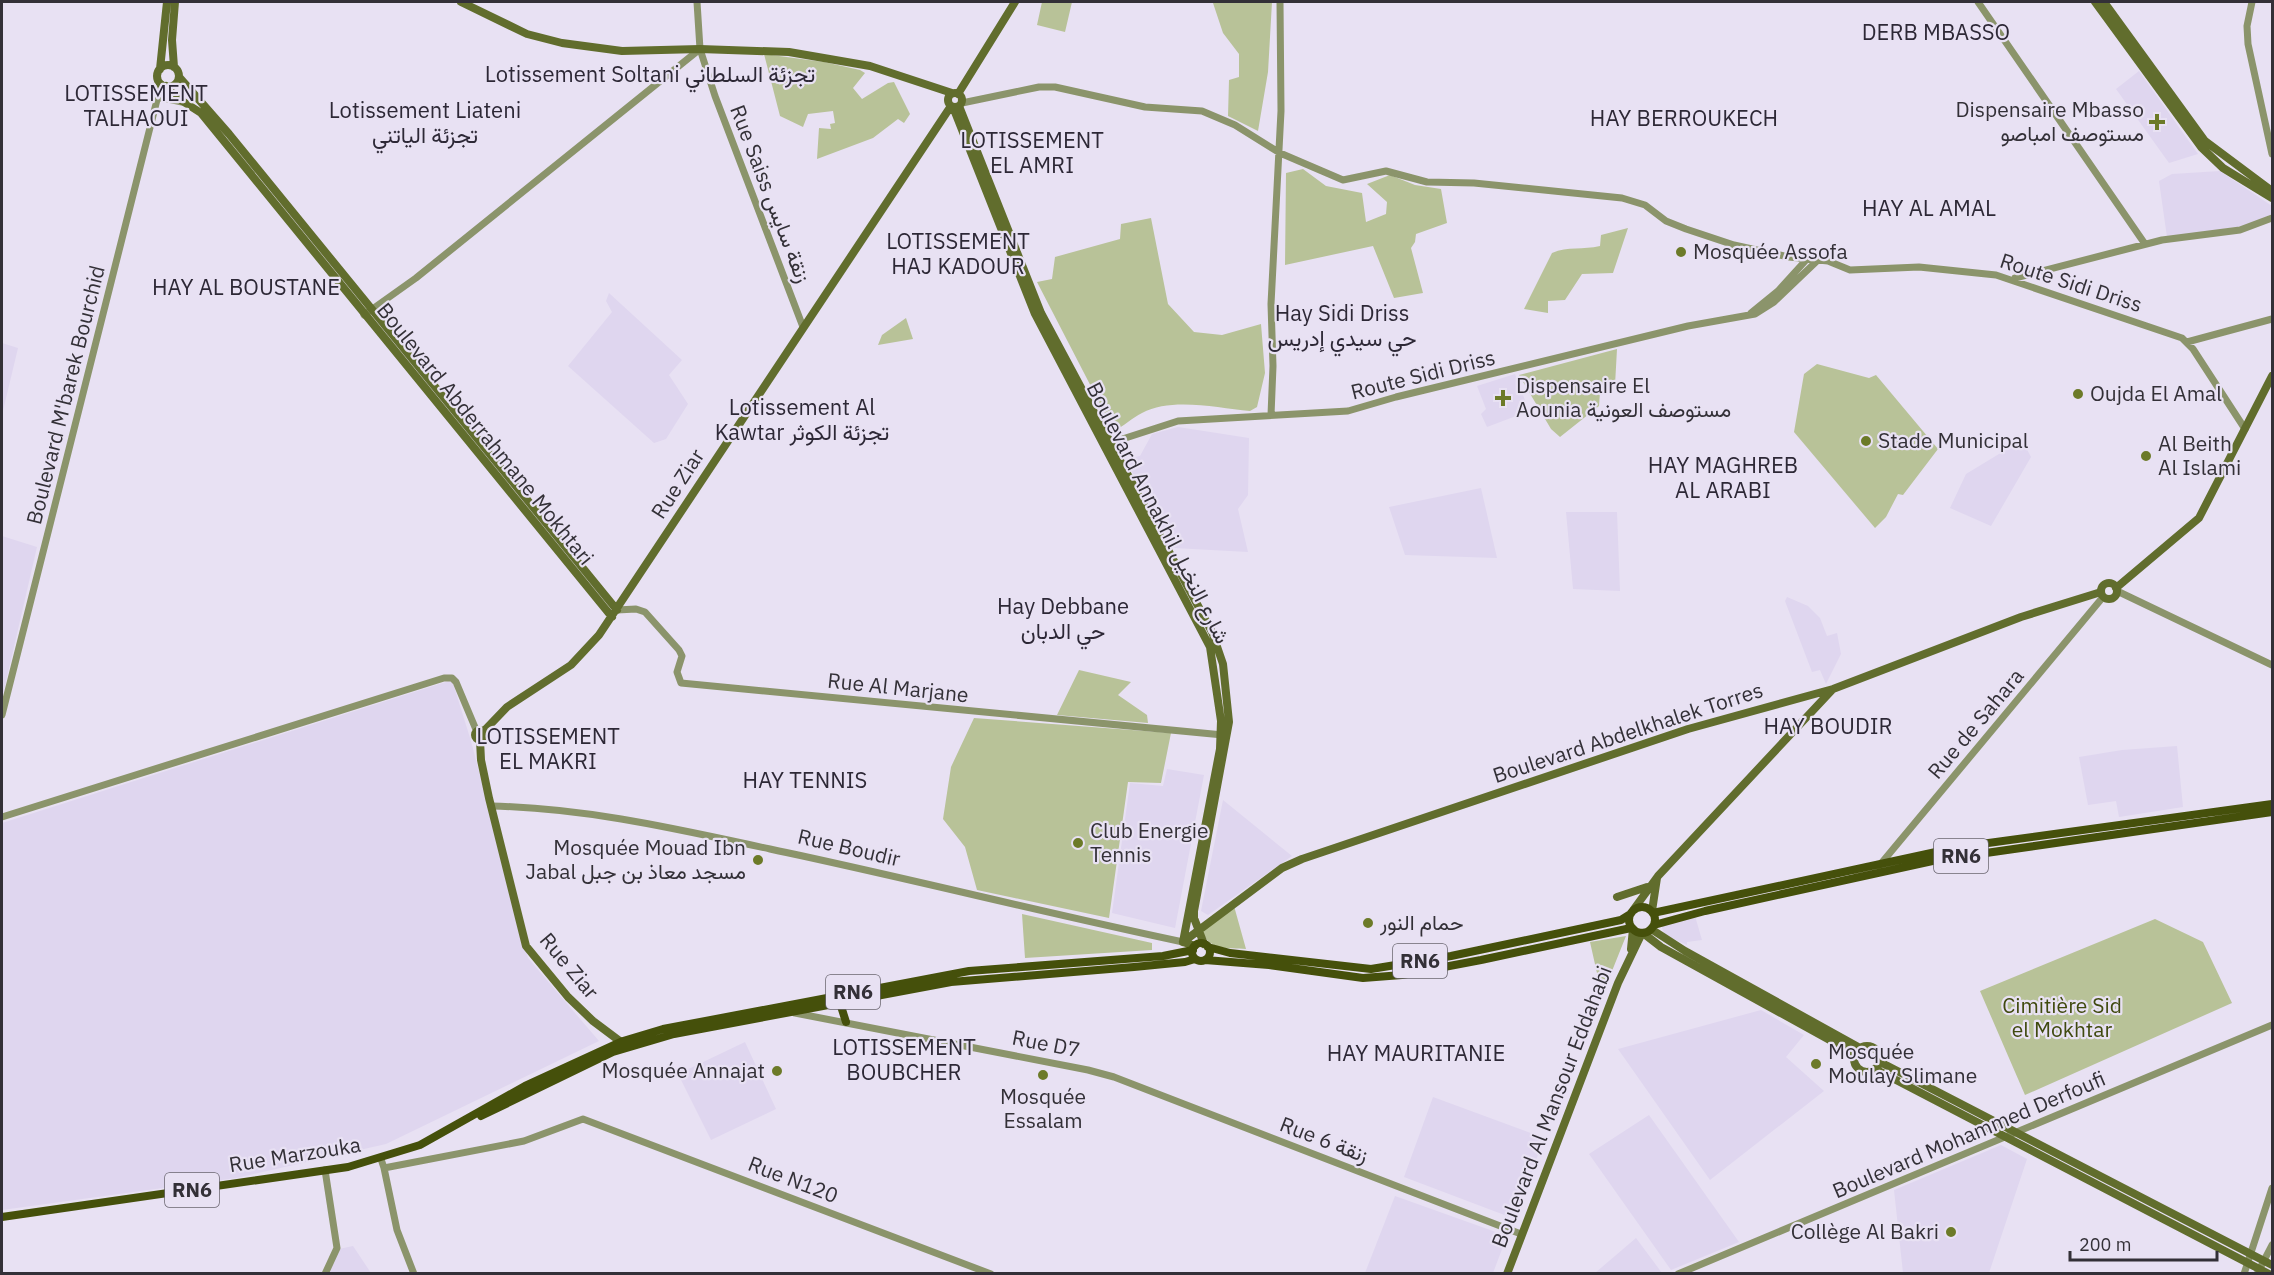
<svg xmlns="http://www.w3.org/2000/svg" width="2274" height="1275" viewBox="0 0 2274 1275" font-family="'IBM Plex Sans',Vazirmatn,sans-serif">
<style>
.built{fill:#dfd6ef}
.green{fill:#b8c298}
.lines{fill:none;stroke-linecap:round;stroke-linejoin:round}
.tertiary{stroke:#8b946b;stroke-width:7}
.secondary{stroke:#616d2d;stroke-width:8}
.primary{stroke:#45500b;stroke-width:8}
.poi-dot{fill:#6c7a28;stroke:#e8e1f3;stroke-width:2}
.labels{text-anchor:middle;stroke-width:4.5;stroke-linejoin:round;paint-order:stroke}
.shield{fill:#e8e1f3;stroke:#69656f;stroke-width:1.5}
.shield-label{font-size:20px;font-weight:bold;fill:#333037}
.poi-label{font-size:21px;fill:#333037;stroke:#e8e1f3;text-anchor:start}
.street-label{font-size:21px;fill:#333037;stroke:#e8e1f3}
.park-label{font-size:21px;fill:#404a0f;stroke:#e8e1f3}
.neighbourhood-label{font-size:22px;fill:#2d2836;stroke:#e8e1f3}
</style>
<rect width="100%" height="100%" fill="#e8e1f3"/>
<path class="built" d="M 2139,71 L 2198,154 L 2169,163 L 2116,89 Z
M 2220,171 L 2272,206 L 2272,214 L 2244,226 L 2167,237 L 2159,181 L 2172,174 Z
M 609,293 L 682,360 L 669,375 L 688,404 L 666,439 L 654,443 L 568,366 L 612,312 L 606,301 Z
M 2,343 L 18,348 L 2,415 Z
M 1515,374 L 1529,411 L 1487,427 L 1481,414 L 1486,409 L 1477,386 Z
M 1178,427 L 1249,438 L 1248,495 L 1238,509 L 1248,552 L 1174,548 L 1125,459 L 1140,456 L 1152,434 Z
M 2022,440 L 2031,457 L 1991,526 L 1950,508 L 1966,474 Z
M 1481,488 L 1497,558 L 1405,555 L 1389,507 Z
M 1566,512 L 1617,512 L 1620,591 L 1573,589 Z
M 2,536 L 37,547 L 2,699 Z
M 1787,597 L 1808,606 L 1820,618 L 1827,636 L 1837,633 L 1841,654 L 1826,684 L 1820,670 L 1812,672 L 1785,601 Z
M 452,680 L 471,741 L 528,958 L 599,1041 L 386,1144 L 236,1178 L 2,1210 L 2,823 Z
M 2177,746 L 2183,807 L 2119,817 L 2116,801 L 2088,805 L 2079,757 L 2122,750 Z
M 1167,769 L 1204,775 L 1175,928 L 1112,913 L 1130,783 L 1163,786 Z
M 1223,800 L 1292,856 L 1208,915 L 1201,911 Z
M 1695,916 L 1702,940 L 1687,942 L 1687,945 L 1665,935 L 1660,923 Z
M 1761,1010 L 1804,1035 L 1786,1057 L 1824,1091 L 1710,1180 L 1618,1049 Z
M 745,1042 L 776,1109 L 711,1140 L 678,1074 Z
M 1433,1097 L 1544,1138 L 1515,1219 L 1404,1177 Z
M 1649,1115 L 1739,1242 L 1671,1270 L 1589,1154 Z
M 2001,1145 L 2027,1159 L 1989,1273 L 1903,1273 L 1894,1190 Z
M 1395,1196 L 1507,1236 L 1493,1273 L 1365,1273 Z
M 1636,1238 L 1662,1273 L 1595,1273 Z
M 353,1246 L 371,1273 L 326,1274 L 339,1249 Z"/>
<path class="green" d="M 1042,2 L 1072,2 L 1065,32 L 1037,25 Z
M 1216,2 L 1272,2 L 1268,72 L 1258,131 L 1228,116 L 1229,80 L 1239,77 L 1239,54 L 1223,33 L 1213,3 Z
M 764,54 L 824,62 L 860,70 L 865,73 L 853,88 L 862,99 L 888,83 L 894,82 L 910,114 L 904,123 L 898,119 L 873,138 L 817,159 L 819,128 L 831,129 L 830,124 L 835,123 L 833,111 L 808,114 L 803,127 L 780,116 Z
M 1303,169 L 1326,186 L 1362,193 L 1366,222 L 1386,214 L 1387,202 L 1367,184 L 1390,175 L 1415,185 L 1441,189 L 1447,223 L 1416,234 L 1415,242 L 1411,248 L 1423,293 L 1394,298 L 1373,246 L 1285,265 L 1286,173 Z
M 1151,218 L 1168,304 L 1194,332 L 1222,335 L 1261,324 L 1265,373 L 1257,407 L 1250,411 C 1217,408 1172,397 1142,413 C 1132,418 1124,426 1114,431 L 1037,282 L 1052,279 L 1055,257 L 1120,239 L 1121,224 Z
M 1628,228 L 1613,273 L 1582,274 L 1565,300 L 1548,301 L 1548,313 L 1524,309 L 1552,253 C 1568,246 1583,250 1600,246 L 1601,235 Z
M 906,318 L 913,339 L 878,345 L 882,335 Z
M 1617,349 L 1615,385 L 1600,392 L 1599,406 L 1560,437 L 1551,429 L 1519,375 Z
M 1817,364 L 1869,378 L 1876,375 L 1938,449 L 1903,495 L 1898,494 L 1886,517 L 1875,528 L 1794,432 L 1804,374 Z
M 1079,670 L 1131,682 L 1118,695 L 1147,715 L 1148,723 L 1057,715 Z
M 974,718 L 1171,733 L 1161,783 L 1128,782 L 1109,918 L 977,890 L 965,847 L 943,819 L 951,767 Z
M 1234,906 L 1246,949 C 1229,948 1207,950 1203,931 Z
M 1022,914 L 1152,943 L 1152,950 L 1025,958 Z
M 2155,919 L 2203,942 L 2232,1003 L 2025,1095 L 1980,991 Z
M 1626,936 L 1608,981 L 1599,982 L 1590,942 Z"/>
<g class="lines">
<path class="tertiary" d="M 697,2 L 700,49 L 715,96 L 803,327
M 1978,2 L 2145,244
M 2252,2 L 2247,26 L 2248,44 L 2272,154
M 158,97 L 182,102
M 962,103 L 1039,87 L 1055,87 L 1145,107 L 1202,111 L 1235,125 L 1280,153 L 1343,180 L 1386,171 L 1427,182 L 1474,183 L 1622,198 L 1645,205 L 1666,221 L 1686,229 L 1734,245 L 1789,257 L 1828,261 L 1850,270 L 1919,267 L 1996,275 L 2182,338 L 2193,349 L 2245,429
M 2015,278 L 2162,240 L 2240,230 L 2272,218
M 1751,313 L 1778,291 L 1807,259
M 364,315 L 416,278 L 700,49
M 2187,342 L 2272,319
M 1271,415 L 1273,366 L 1271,304 L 1281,111 L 1280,2
M 1107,444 L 1178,421 L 1348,411 L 1396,397 L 1688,326 L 1755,314 L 1774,302 L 1818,260
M 2117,591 L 2272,665
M 617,610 L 636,609 L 645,612 L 679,650 L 682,656 L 677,672 L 681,683 L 1223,735
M 2,715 L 161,84
M 491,806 C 587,808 677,829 770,849 C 908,878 1045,913 1183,942
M 2,817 L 444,678 L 452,678 L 456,682 L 477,732
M 1879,866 L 2103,597
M 795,1013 L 1088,1070 L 1114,1077 L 1521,1234
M 381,1159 L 384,1168 L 524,1141 L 583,1119 L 991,1274
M 384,1168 L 397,1230 L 414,1274
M 325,1274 L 337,1248 L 325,1170
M 1678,1274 L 2272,1025
M 2244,1274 L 2272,1188
M 2257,1274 L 2272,1245"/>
<path class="secondary" d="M 461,2 L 527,34 L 562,43 L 622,51 L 700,49 L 789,52 L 870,66 L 952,93
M 2095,2 L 2201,147 L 2223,168 L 2272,198
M 2104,2 L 2205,141 L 2272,191
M157 76a11 11 0 1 1 22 0a11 11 0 1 1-22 0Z
M 174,67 L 172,40 L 175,2
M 160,69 L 167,2
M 179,77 L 229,134 L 617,610
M 166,86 L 173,95 L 201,113 L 612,617
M948 100a7 7 0 1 1 14 0a7 7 0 1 1-14 0Z
M 958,94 L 1015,2
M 959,106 L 1041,313 L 1212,632 L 1223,664 L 1229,722 L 1194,911 L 1194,918 L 1204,944
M 953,107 L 1035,314 L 1210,647 L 1221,721 L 1220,749 L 1183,942
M2101 591a8 8 0 1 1 16 0a8 8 0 1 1-16 0Z
M 2116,588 L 2199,518 L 2272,376
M475 735a5 5 0 1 1 10 0a5 5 0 1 1-10 0Z
M 483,732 L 507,707 L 571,665 L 599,635 L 951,106
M 480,740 L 481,760 L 489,798 L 526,946 L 568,997 L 593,1021 L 625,1045
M 1617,897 L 1647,887
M 1634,909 L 1658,876 L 1832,690
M 1652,911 L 1657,878
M 1651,929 L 1685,951 L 1860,1048
M 1643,933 L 1661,947 L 1855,1054
M 1183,942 L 1282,868 L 1302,859 L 1688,729 L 1833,689 L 2021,617 L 2101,592
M 1183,942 L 1195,946
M 1631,949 L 1633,929
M1854 1059a13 13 0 1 1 26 0a13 13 0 1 1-26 0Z
M 1880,1062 L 2272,1265
M 1875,1069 L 2269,1274
M 1507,1274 L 1618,983 L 1642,933"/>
<path class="primary" d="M1629 920a13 13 0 1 1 26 0a13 13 0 1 1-26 0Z
M 1653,913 L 1959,847 L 2272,804
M 1654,925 L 1705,911 L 1937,860 L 2272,812
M1192 952a9 9 0 1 1 18 0a9 9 0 1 1-18 0Z
M 1208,947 L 1230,953 L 1371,969 L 1451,956 L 1621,920 L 1629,915
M 1205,960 L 1269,965 L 1363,978 L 1402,975 L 1481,960 L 1631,928
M 840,1003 L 846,1022
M 481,1116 L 613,1052 L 674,1034 L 951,982 L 1134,967 L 1185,962 L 1195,959
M 2,1217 L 348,1167 L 420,1145 L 525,1086 L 623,1041 L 663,1029 L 969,971 L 1163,956 L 1193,950"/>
</g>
<g class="poi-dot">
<path d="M2154 113h6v6h6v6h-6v6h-6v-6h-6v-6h6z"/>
<circle cx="1681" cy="252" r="6"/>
<circle cx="2078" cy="394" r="6"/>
<path d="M1500 389h6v6h6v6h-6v6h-6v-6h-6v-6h6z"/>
<circle cx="1866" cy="441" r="6"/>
<circle cx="2146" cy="456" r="6"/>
<circle cx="1078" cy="843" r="6"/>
<circle cx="758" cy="860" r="6"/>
<circle cx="1368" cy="923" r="6"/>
<circle cx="1816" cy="1064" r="6"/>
<circle cx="777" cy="1071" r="6"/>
<circle cx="1043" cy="1075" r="6"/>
<circle cx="1951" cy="1232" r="6"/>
</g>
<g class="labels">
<g class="shield">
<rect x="1934" y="839" width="54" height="34" rx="4.5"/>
<rect x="1393" y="944" width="54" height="34" rx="4.5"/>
<rect x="826" y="975" width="54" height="34" rx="4.5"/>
<rect x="165" y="1173" width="54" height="34" rx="4.5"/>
</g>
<g class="shield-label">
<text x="1961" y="863">RN6</text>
<text x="1420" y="968">RN6</text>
<text x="853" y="999">RN6</text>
<text x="192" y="1197">RN6</text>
</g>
<g class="poi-label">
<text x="2144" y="117" text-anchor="end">Dispensaire Mbasso<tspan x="2144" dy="24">مستوصف امباصو</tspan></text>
<text x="1693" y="259">Mosquée Assofa</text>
<text x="1516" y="393">Dispensaire El<tspan x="1516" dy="24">Aounia مستوصف العونية</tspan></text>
<text x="2090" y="401">Oujda El Amal</text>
<text x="1878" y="448">Stade Municipal</text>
<text x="2158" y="451">Al Beith<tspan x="2158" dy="24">Al Islami</tspan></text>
<text x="1090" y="838">Club Energie<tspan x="1090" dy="24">Tennis</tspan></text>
<text x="746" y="855" text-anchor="end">Mosquée Mouad Ibn<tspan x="746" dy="24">Jabal مسجد معاذ بن جبل</tspan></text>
<text x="1380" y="930">حمام النور</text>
<text x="1828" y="1059">Mosquée<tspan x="1828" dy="24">Moulay Slimane</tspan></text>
<text x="765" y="1078" text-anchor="end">Mosquée Annajat</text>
<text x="1043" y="1104" text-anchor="middle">Mosquée<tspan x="1043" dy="24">Essalam</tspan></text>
<text x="1939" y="1239" text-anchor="end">Collège Al Bakri</text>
</g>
<g class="street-label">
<text transform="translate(770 194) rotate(69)" y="7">Rue Saiss زنقة سايس</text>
<text transform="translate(2071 283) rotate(18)" y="7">Route Sidi Driss</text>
<text transform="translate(1423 375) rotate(-14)" y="7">Route Sidi Driss</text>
<text transform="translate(66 395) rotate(-76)" y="7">Boulevard M'barek Bourchid</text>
<text transform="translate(485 434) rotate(51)" y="7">Boulevard Abderrahmane Mokhtari</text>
<text transform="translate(678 484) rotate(-57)" y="7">Rue Ziar</text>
<text transform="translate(1158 513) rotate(63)" y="7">Boulevard Annakhil شارع النخيل</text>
<text transform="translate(898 688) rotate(6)" y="7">Rue Al Marjane</text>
<text transform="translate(1976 724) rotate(-50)" y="7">Rue de Sahara</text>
<text transform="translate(1628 733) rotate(-18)" y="7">Boulevard Abdelkhalek Torres</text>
<text transform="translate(849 848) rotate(13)" y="7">Rue Boudir</text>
<text transform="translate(569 966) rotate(50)" y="7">Rue Ziar</text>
<text transform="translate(1046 1044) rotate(11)" y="7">Rue D7</text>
<text transform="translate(1552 1107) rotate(-69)" y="7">Boulevard Al Mansour Eddahabi</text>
<text transform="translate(1969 1135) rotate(-23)" y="7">Boulevard Mohammed Derfoufi</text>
<text transform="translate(1324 1140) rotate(21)" y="7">Rue 6 زنقة</text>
<text transform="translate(295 1155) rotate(-9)" y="7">Rue Marzouka</text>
<text transform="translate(793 1180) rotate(21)" y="7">Rue N120</text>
</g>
<g class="park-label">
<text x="2062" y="1013">Cimitière Sid<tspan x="2062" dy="24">el Mokhtar</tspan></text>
</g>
<g class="neighbourhood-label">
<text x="1936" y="40">DERB MBASSO</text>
<text x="650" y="82">Lotissement Soltani تجزئة السلطاني</text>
<text x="136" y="101">LOTISSEMENT<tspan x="136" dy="25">TALHAOUI</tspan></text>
<text x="425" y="118">Lotissement Liateni<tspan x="425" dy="25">تجزئة الياتني</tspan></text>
<text x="1684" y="126">HAY BERROUKECH</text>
<text x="1032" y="148">LOTISSEMENT<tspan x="1032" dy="25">EL AMRI</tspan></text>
<text x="1929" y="216">HAY AL AMAL</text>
<text x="958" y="249">LOTISSEMENT<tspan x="958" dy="25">HAJ KADOUR</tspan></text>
<text x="246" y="295">HAY AL BOUSTANE</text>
<text x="1342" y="321">Hay Sidi Driss<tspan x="1342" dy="25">حي سيدي إدريس</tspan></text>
<text x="802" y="415">Lotissement Al<tspan x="802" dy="25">Kawtar تجزئة الكوثر</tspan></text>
<text x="1723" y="473">HAY MAGHREB<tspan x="1723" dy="25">AL ARABI</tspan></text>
<text x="1063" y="614">Hay Debbane<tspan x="1063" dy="25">حي الدبان</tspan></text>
<text x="1828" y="734">HAY BOUDIR</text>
<text x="548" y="744">LOTISSEMENT<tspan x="548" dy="25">EL MAKRI</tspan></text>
<text x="805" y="788">HAY TENNIS</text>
<text x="904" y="1055">LOTISSEMENT<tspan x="904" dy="25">BOUBCHER</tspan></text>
<text x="1416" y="1061">HAY MAURITANIE</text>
</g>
</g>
<rect width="2274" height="1275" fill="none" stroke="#333037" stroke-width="6"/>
<path d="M2070 1251v9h147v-9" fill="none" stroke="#333037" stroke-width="3"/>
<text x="2079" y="1251" font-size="18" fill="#333037" stroke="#e8e1f3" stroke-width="4.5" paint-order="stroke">200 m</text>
</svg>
